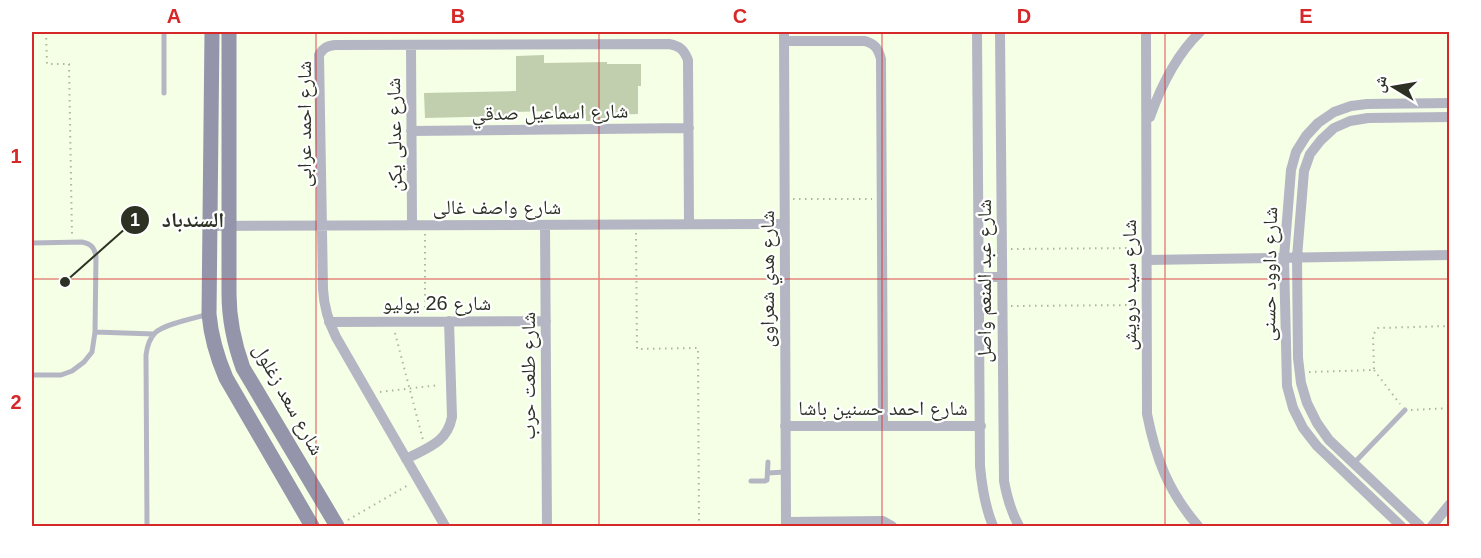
<svg xmlns="http://www.w3.org/2000/svg" width="1481" height="558" viewBox="0 0 1481 558" font-family="Helvetica,'Noto Naskh Arabic',sans-serif">
<style>
.building{fill:#c1cfaf}
.lines{fill:none;stroke-linecap:round;stroke-linejoin:round}
.path{stroke:#adb6a1;stroke-width:2;stroke-dasharray:1.5 4.5;stroke-linecap:butt}
.lane{stroke:#b5b6c4;stroke-width:5}
.street{stroke:#b5b6c4;stroke-width:10}
.secondary{stroke:#9495aa;stroke-width:15}
.grid{fill:none;stroke:#d62828;stroke-width:1.5;stroke-opacity:0.55}
.labels{text-anchor:middle;stroke-width:4.5;stroke-linejoin:round;paint-order:stroke}
.street-label{font-size:20px;fill:#2c3124;stroke:#fff}
.leader{fill:none;stroke:#2c3124;stroke-width:2}
.callout-dot{fill:#2c3124;stroke:#fff;stroke-width:2}
.mark-label{font-size:18px;text-anchor:middle;font-weight:bold;fill:#fff}
.callout-label{font-size:21px;text-anchor:middle;font-weight:bold;fill:#2c3124;stroke:#fff;stroke-width:4.5;stroke-linejoin:round;paint-order:stroke}
.neatline{fill:none;stroke:#d62828;stroke-width:2}
.grid-label{font-size:20px;text-anchor:middle;font-weight:bold;fill:#d62828}
</style>
<rect width="100%" height="100%" fill="#f4ffe5"/>
<path class="building" d="M 544,55 L 544,63 L 607,62 L 607,64 L 641,64 L 641,86 L 638,86 L 638,114 L 610,115 L 610,121 L 586,121 L 586,115 L 553,117 L 553,111 L 512,112 L 512,116 L 425,118 L 424,93 L 516,91 L 516,56 Z"/>
<g class="lines">
<path class="path" d="M 46,32 L 47,64 L 69,64 L 72,236
M 793,199 L 872,199
M 636,233 L 637,349 L 698,348 L 699,526
M 425,234 L 425,312
M 1011,249 L 1137,248
M 1011,306 L 1137,305
M 395,333 L 423,440
M 1374,370 L 1400,404
M 1309,372 L 1374,370 L 1373,335 L 1378,328 L 1450,326
M 380,392 L 439,385
M 1411,410 L 1450,408
M 348,520 L 410,484"/>
<path class="lane" d="M 164,93 L 164,32
M 32,243 L 82,242 C 91,244 94,247 96,256 L 95,332 L 154,334
M 32,375 L 61,375 L 72,371 L 84,362 L 92,352 L 95,332
M 1354,463 L 1405,410
M 768,473 L 785,472
M 751,481 L 765,481 L 767,480 L 768,462
M 147,526 L 146,355 C 147,347 149,339 155,333 C 164,324 195,318 209,314"/>
<path class="street" d="M 784,32 L 786,526
M 977,32 L 980,466 C 982,488 985,507 993,526
M 1000,32 L 1004,481 C 1007,497 1011,512 1019,526
M 1146,32 L 1147,414 C 1156,459 1168,491 1198,526
M 784,41 L 865,41 C 875,44 878,48 881,59 L 883,426
M 411,45 L 412,225
M 1150,117 C 1161,86 1176,55 1200,32
M 411,131 L 689,128
M 545,225 L 547,526
M 210,226 L 785,224
M 1147,260 L 1450,255
M 979,277 L 1002,277
M 329,322 L 546,321
M 785,426 L 981,426
M 406,459 C 427,448 447,443 452,417 L 449,321
M 786,522 L 883,521 L 892,526
M 445,526 L 336,337 C 328,321 324,307 323,289 L 319,55 C 323,48 327,46 335,45 L 669,44 C 680,46 684,50 688,60 L 689,224
M 1401,526 L 1317,446 L 1303,428 L 1293,408 L 1287,386 L 1284,258 L 1291,170 L 1296,152 L 1306,136 L 1318,123 L 1334,112 L 1351,106 L 1367,104 L 1450,103
M 1420,526 L 1329,440 L 1317,423 L 1307,403 L 1301,383 L 1298,358 L 1297,257 L 1304,171 L 1310,154 L 1321,140 L 1334,128 L 1350,121 L 1368,118 L 1450,117
M 1432,526 L 1450,504"/>
<path class="secondary" d="M 212,32 L 209,314 C 211,337 217,357 226,378 L 312,526
M 229,32 L 229,294 C 229,320 234,343 243,368 L 337,526"/>
</g>
<path class="grid" d="M 316,32 L 316,526M 599,32 L 599,526M 882,32 L 882,526M 1165,32 L 1165,526M 32,279 L 1450,279"/>
<g class="labels">
<g class="street-label">
<text transform="translate(550 112) rotate(-1)" y="7">شارع اسماعيل صدقي</text>
<text transform="translate(304 124) rotate(-90)" y="7">شارع احمد عرابى</text>
<text transform="translate(394 135) rotate(-91)" y="7">شارع عدلى يكن</text>
<text x="497" y="214">شارع واصف غالى</text>
<text transform="translate(1269 274) rotate(-89)" y="7">شارع داوود حسنى</text>
<text transform="translate(767 279) rotate(-90)" y="7">شارع هدي شعراوى</text>
<text transform="translate(984 281) rotate(-90)" y="7">شارع عبد المنعم واصل</text>
<text transform="translate(1129 285) rotate(-90)" y="7">شارع سيد درويش</text>
<text x="437" y="310">شارع 26 يوليو</text>
<text transform="translate(528 376) rotate(-90)" y="7">شارع طلعت حرب</text>
<text transform="translate(289 399) rotate(61)" y="7">شارع سعد زغلول</text>
<text x="883" y="415">شارع احمد حسنين باشا</text>
</g>
</g>
<path class="leader" d="M65 282L135 220"/>
<g class="callout-dot">
<circle cx="65" cy="282" r="6"/>
<circle cx="135" cy="220" r="15"/>
</g>
<g class="mark-label">
<text x="135" y="226">1</text>
</g>
<g class="callout-label">
<text x="193" y="227">السندباد</text>
</g>
<rect width="1481" height="558" fill="none" stroke="#ffffff" stroke-width="66"/>
<g transform="translate(1394 87) rotate(281)" stroke="#ffffff" stroke-width="4.5" paint-order="stroke">
<path d="M0-4.5L10 22L0 15L-10 22Z" fill="#2c3124"/>
<text y="-9" font-size="16" font-weight="bold" text-anchor="middle" fill="#2c3124">ش</text>
</g>
<rect x="33" y="33" width="1415" height="492" class="neatline"/>
<g class="grid-label">
<text x="174" y="23">A</text>
<text x="458" y="23">B</text>
<text x="740" y="23">C</text>
<text x="1024" y="23">D</text>
<text x="1306" y="23">E</text>
<text x="16" y="163">1</text>
<text x="16" y="409">2</text>
</g>
</svg>
